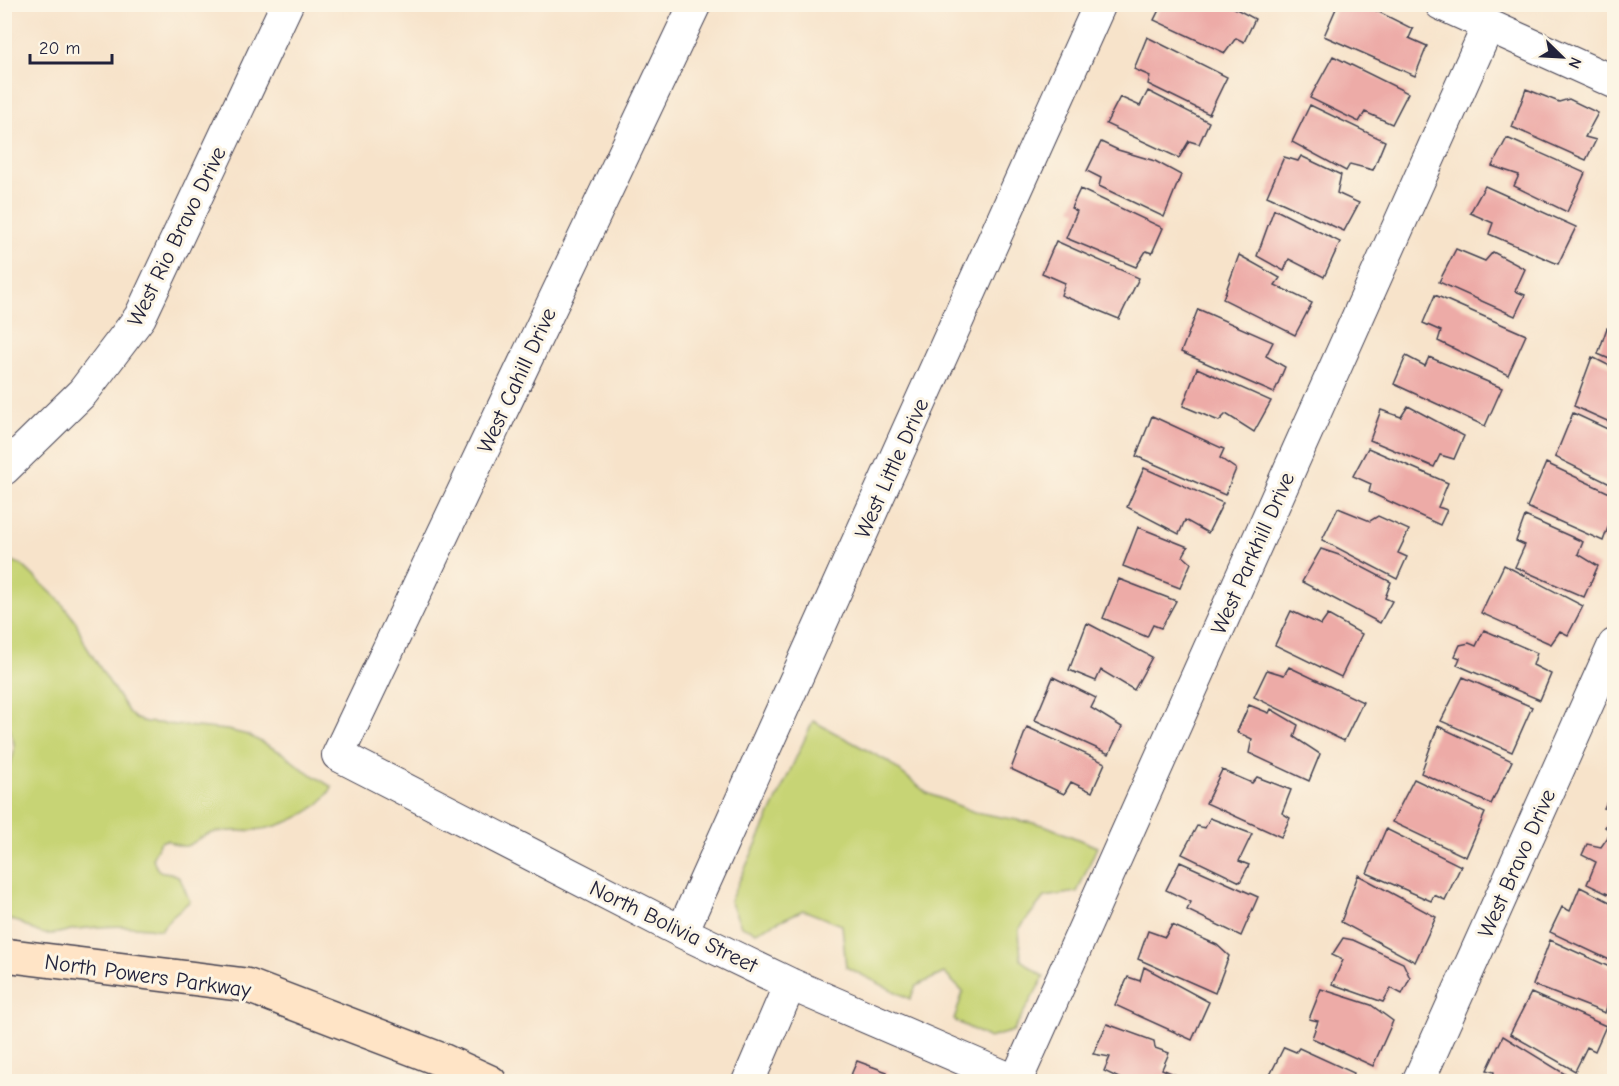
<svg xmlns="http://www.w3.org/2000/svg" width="1619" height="1086" viewBox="0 0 1619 1086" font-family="'Comic Neue',sans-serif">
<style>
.green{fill:#c7d475;stroke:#747b58;stroke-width:1.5}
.building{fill:#edaba7}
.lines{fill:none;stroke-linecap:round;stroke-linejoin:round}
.street-casing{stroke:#423f50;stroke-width:34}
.secondary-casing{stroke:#423f50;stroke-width:36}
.street{stroke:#fff;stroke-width:32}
.secondary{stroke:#ffe4c6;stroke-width:33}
.labels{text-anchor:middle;stroke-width:6;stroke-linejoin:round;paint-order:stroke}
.street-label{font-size:22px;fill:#22223b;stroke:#fcf5e5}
</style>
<rect width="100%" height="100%" fill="#fcf5e5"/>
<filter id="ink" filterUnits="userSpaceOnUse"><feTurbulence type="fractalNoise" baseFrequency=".0167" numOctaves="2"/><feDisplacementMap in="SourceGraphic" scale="12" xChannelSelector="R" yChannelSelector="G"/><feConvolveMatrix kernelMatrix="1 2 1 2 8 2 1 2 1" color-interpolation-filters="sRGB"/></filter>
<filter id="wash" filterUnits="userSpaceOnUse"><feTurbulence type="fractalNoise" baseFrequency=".008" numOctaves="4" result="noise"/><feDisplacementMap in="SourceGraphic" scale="24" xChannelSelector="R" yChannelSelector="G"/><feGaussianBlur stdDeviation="1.35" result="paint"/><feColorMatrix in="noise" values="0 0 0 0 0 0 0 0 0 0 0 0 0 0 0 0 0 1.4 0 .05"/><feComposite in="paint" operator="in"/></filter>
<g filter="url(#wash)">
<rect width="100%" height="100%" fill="#f7e3ca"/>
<path class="green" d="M 5,558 L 22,565 L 60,601 L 76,622 L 86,646 L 129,713 L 136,719 L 146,722 L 227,730 L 248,735 L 284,754 L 301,768 L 332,787 C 320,812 280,828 254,830 C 240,832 225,830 212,833 C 190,839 192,855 167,840 L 160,842 L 153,857 C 157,879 165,868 177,876 C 184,881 185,894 190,901 L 171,917 L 161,930 C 132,925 107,925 78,929 C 67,930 57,935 46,934 C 31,933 22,919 7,920 L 4,894 L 4,772 C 18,756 17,740 5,724 Z
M 813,721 L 887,761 L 927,793 L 974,812 L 1044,825 L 1097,847 L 1077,892 L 1044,897 L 1019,929 L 1021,960 L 1044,977 L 1013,1031 L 989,1038 L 954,1020 L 963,992 L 944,973 L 916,986 L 910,999 L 846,967 L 842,925 L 803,910 L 756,932 L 741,926 L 730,901 Z"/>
<g id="blocks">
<path class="building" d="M 1162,4 L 1227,4 L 1255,19 L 1244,42 L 1236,38 L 1225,53 L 1154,20 Z
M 1338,4 L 1363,4 L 1413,29 L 1409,38 L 1427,46 L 1415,76 L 1324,36 Z
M 1147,37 L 1227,77 L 1209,114 L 1148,84 L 1150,76 L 1134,69 Z
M 1333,56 L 1408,93 L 1392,124 L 1365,112 L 1359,122 L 1310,98 Z
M 1526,89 L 1559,102 L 1569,99 L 1598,113 L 1585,137 L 1596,140 L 1586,160 L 1512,127 Z
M 1148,91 L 1209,122 L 1199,144 L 1189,141 L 1179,158 L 1106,124 L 1120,97 L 1140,106 Z
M 1310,105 L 1385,141 L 1373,170 L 1350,164 L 1346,171 L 1292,142 Z
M 1507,138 L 1585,173 L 1567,212 L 1514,186 L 1519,175 L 1492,166 Z
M 1101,142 L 1118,150 L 1155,161 L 1181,175 L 1164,217 L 1099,186 L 1101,178 L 1087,171 Z
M 1301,156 L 1341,175 L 1337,193 L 1359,203 L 1344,231 L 1267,196 L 1284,157 L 1298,161 Z
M 1485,186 L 1576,227 L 1558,264 L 1489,234 L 1493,223 L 1470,213 Z
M 1080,189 L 1163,228 L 1152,253 L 1146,251 L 1136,267 L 1066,238 L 1077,211 L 1071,208 Z
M 1274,209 L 1340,242 L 1324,277 L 1289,259 L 1284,271 L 1257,256 Z
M 1056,241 L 1139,278 L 1119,319 L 1061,295 L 1065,283 L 1042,273 Z
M 1456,249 L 1485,261 L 1493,252 L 1525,269 L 1515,291 L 1525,295 L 1515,316 L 1439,282 Z
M 1239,255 L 1280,278 L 1275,285 L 1312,303 L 1295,335 L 1223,299 Z
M 1435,295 L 1526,335 L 1508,375 L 1438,341 L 1441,331 L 1423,323 Z
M 1198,309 L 1273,342 L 1266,356 L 1285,367 L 1274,393 L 1181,352 Z
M 1607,328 L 1614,331 L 1614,361 L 1598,354 Z
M 1406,356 L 1425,366 L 1429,357 L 1502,388 L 1485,426 L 1394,384 Z
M 1592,357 L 1614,368 L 1614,424 L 1574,406 Z
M 1197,368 L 1271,401 L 1254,432 L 1226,414 L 1219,421 L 1183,406 Z
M 1408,406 L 1464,436 L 1454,459 L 1440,455 L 1434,467 L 1370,440 L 1381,410 L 1401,417 Z
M 1573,413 L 1614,432 L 1614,486 L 1555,457 Z
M 1152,416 L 1224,449 L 1220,458 L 1236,469 L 1225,495 L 1136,456 Z
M 1368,448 L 1448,483 L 1438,507 L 1447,510 L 1440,525 L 1369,492 L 1371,484 L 1353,476 Z
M 1546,463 L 1614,495 L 1614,511 L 1603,541 L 1527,507 Z
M 1144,468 L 1223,503 L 1208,533 L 1185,520 L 1179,534 L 1127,507 Z
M 1338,508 L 1370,521 L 1378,516 L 1409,530 L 1398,553 L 1407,557 L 1397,579 L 1322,540 Z
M 1525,516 L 1583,542 L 1578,554 L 1598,566 L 1584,597 L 1515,567 L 1525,545 L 1516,541 Z
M 1138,527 L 1188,547 L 1183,556 L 1191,563 L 1180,588 L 1123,566 Z
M 1321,549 L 1339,555 L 1391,582 L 1385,598 L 1392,601 L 1380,623 L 1302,582 Z
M 1504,565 L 1583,606 L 1568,635 L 1560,631 L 1551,644 L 1481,613 Z
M 1119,579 L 1176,601 L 1161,628 L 1153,625 L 1147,637 L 1103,618 Z
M 1291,611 L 1321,625 L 1328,615 L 1362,634 L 1341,677 L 1275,645 Z
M 1087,623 L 1152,657 L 1134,690 L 1101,670 L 1096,681 L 1069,670 Z
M 1484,630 L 1537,653 L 1533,665 L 1551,674 L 1540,700 L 1457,665 L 1460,658 L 1455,656 L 1460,645 L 1469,643 L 1476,646 Z
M 1289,667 L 1363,702 L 1344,741 L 1254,697 L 1267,670 L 1284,675 Z
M 1053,677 L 1096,698 L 1091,708 L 1122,727 L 1109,754 L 1035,720 Z
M 1463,677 L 1532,707 L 1512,752 L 1441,721 Z
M 1249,705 L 1269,713 L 1271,709 L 1298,725 L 1294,737 L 1320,754 L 1309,781 L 1249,753 L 1252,739 L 1237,732 Z
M 1438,726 L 1512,761 L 1491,804 L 1421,773 Z
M 1027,727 L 1105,763 L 1092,792 L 1071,782 L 1064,794 L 1011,769 Z
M 1222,770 L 1252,783 L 1257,777 L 1291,790 L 1282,813 L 1290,818 L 1281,837 L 1206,803 Z
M 1414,779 L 1485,813 L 1466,857 L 1392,822 Z
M 1614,787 L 1614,833 L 1605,827 L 1614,812 L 1604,808 Z
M 1210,818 L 1252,834 L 1239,861 L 1249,865 L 1240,882 L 1182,854 L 1197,826 L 1205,828 Z
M 1386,829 L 1461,866 L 1445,900 L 1434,895 L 1431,901 L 1367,873 Z
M 1608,837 L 1614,840 L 1614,897 L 1587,884 L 1596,862 L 1582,855 L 1587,844 L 1601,847 Z
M 1180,862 L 1258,897 L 1241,936 L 1187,910 L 1191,902 L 1166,890 Z
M 1358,875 L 1436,917 L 1415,962 L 1341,922 Z
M 1580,887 L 1614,904 L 1614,962 L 1550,932 L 1562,907 L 1570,911 Z
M 1172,925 L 1217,945 L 1229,956 L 1215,993 L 1138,959 L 1148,931 L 1165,937 Z
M 1343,938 L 1353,940 L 1403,963 L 1410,978 L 1402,994 L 1391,988 L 1383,1002 L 1332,984 L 1343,960 L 1332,955 Z
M 1550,940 L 1614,969 L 1614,999 L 1610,997 L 1605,1013 L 1533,985 Z
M 1144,967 L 1209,1002 L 1192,1040 L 1115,1005 L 1128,977 L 1140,981 Z
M 1321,989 L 1371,1005 L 1393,1021 L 1373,1066 L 1312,1038 L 1318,1021 L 1309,1019 Z
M 1531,993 L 1606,1026 L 1595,1051 L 1587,1047 L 1575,1071 L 1510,1034 Z
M 1107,1024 L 1154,1041 L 1155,1048 L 1169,1053 L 1162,1069 L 1176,1075 L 1173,1082 L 1127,1082 L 1104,1071 L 1110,1057 L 1093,1054 Z
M 1503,1036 L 1565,1074 L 1561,1082 L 1493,1082 L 1494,1072 L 1487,1070 Z
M 1284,1047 L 1296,1052 L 1299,1048 L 1354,1073 L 1350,1082 L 1267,1081 Z
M 857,1061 L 887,1072 L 883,1082 L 848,1082 Z"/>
</g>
</g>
<g filter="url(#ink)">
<use href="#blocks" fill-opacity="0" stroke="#423f50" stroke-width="1.5"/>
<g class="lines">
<g class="street-casing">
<path id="street" d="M 695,4 L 338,755 L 682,932 L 790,984 L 1017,1082
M 1441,4 L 1614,82
M 4,469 L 83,392 L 140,317 L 287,4
M 682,932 L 1100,4
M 1016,1081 L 1488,26
M 748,1082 L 790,984
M 1418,1082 L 1614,645"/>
</g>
<g class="secondary-casing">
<path id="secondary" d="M 4,955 L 246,985 L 442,1060 L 490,1082"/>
</g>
<use href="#street" class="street"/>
<use href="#secondary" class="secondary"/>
</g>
</g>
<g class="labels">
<g class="street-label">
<text transform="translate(176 236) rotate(-64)" y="8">West Rio Bravo Drive</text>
<text transform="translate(516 380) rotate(-65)" y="8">West Cahill Drive</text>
<text transform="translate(891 468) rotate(-66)" y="8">West Little Drive</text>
<text transform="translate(1252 553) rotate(-66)" y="8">West Parkhill Drive</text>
<text transform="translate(1516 863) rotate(-66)" y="8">West Bravo Drive</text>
<text transform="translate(674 926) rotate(26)" y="8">North Bolivia Street</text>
<text transform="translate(148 975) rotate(8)" y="8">North Powers Parkway</text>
</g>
</g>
<rect width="1619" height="1086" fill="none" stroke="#fcf5e5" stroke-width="24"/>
<g transform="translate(1562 57) rotate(114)" stroke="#fcf5e5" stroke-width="4.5" paint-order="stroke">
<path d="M0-4.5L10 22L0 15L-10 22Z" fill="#22223b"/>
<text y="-9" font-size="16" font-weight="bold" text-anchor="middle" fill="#22223b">N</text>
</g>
<path d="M30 54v9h82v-9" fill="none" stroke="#22223b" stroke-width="3"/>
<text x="39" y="54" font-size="18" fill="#22223b" stroke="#fcf5e5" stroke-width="4.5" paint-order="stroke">20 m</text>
</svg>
